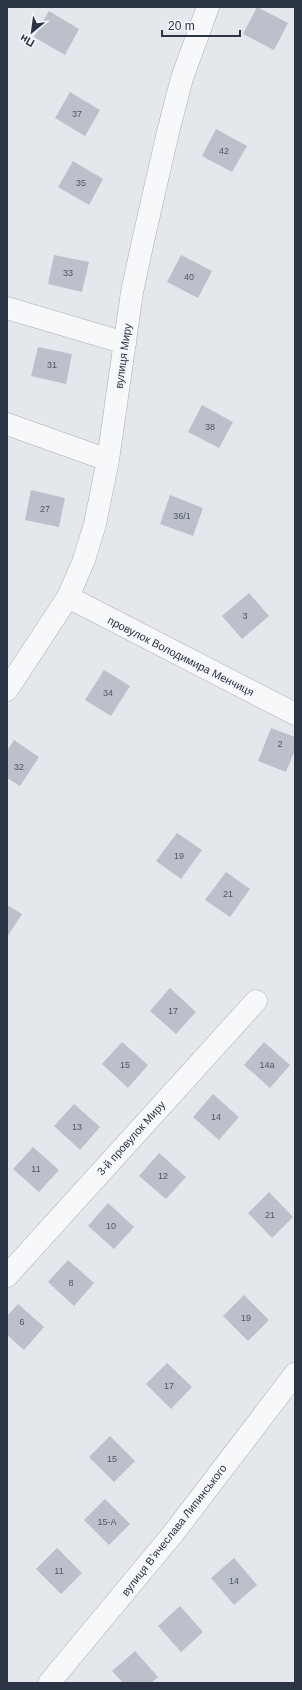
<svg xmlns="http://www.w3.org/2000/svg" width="302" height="1690" viewBox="0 0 302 1690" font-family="Arial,sans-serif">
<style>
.building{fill:#bbc0ca}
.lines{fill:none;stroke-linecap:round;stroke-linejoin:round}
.minor-casing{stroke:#a9aeb7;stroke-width:23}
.minor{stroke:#f7f8fa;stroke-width:22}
.labels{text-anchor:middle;stroke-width:3;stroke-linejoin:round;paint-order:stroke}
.number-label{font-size:9px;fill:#4f5766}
.street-label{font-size:11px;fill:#2b3445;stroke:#f4f6f9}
</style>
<rect width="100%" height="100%" fill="#e4e7ec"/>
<path class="building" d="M 257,7 L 288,23 L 274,50 L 243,34 Z
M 49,11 L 79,29 L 65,55 L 34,37 Z
M 70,92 L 100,110 L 85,136 L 55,118 Z
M 216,129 L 247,146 L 232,172 L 202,156 Z
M 73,161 L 103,179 L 89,205 L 58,187 Z
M 54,255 L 89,262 L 82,292 L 48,284 Z
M 181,255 L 212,271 L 198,298 L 167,282 Z
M 38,347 L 72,354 L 66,384 L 31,376 Z
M 202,405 L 233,422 L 219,448 L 188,432 Z
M 31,490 L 65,498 L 59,527 L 25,520 Z
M 170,495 L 203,508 L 193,536 L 160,524 Z
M 249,593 L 269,616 L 242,639 L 222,616 Z
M 104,670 L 130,686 L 111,716 L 85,700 Z
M 271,728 L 295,737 L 295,750 L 286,772 L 258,761 Z
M 14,740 L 39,757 L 20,786 L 7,778 L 7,751 Z
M 177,833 L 202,850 L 181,879 L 156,861 Z
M 226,872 L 250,889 L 230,917 L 205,900 Z
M 7,905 L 22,914 L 7,937 Z
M 170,988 L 196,1012 L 176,1034 L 150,1011 Z
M 122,1042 L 148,1065 L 128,1088 L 102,1064 Z
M 264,1042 L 290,1065 L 270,1088 L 244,1065 Z
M 213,1094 L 239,1117 L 219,1140 L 193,1117 Z
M 74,1104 L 100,1127 L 80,1150 L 54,1126 Z
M 33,1147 L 59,1170 L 39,1192 L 13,1169 Z
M 159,1153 L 186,1177 L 166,1199 L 139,1176 Z
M 269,1192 L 293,1217 L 272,1238 L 248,1213 Z
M 108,1203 L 134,1227 L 114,1249 L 88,1226 Z
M 68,1260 L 94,1283 L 74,1306 L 48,1282 Z
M 244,1295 L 269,1320 L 248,1341 L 223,1316 Z
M 18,1304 L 44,1327 L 24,1350 L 7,1335 L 7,1316 Z
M 167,1363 L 192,1387 L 171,1409 L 146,1384 Z
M 110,1436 L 135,1461 L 114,1482 L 89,1457 Z
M 105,1499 L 130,1524 L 109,1545 L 84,1520 Z
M 57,1548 L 82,1573 L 61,1594 L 36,1569 Z
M 234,1558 L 257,1585 L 234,1605 L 211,1578 Z
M 180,1606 L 203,1632 L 181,1652 L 158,1626 Z
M 135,1651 L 158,1677 L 151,1683 L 123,1683 L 112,1671 Z"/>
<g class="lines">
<g class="minor-casing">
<path id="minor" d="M 7,308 L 125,343
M 7,424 L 108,460
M 68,597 L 295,714
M 7,690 L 68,597 L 84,560 L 95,524 L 108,460 L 132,292 L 143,241 L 168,132 L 182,78 L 208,7
M 7,1276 L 256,1001
M 49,1683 L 172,1535 L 295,1374"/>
</g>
<use href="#minor" class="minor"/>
</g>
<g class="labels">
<g class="number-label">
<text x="77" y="117">37</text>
<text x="224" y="154">42</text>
<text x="81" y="186">35</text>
<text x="68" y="276">33</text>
<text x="189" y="280">40</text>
<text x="52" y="368">31</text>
<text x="210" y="430">38</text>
<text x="45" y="512">27</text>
<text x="182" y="519">36/1</text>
<text x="245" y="619">3</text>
<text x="108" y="696">34</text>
<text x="280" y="747">2</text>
<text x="19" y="770">32</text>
<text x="179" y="859">19</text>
<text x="228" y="897">21</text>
<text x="173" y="1014">17</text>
<text x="125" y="1068">15</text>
<text x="267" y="1068">14а</text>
<text x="216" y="1120">14</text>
<text x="77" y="1130">13</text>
<text x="36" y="1172">11</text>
<text x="163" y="1179">12</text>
<text x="270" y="1218">21</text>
<text x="111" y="1229">10</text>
<text x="71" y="1286">8</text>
<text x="246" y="1321">19</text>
<text x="22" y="1325">6</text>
<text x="169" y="1389">17</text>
<text x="112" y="1462">15</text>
<text x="107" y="1525">15-А</text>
<text x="59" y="1574">11</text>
<text x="234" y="1584">14</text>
</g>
<g class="street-label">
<text transform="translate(123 356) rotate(-82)" y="4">вулиця Миру</text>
<text transform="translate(181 656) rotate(27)" y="4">провулок Володимира Менчиця</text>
<text transform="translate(131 1138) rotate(-48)" y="4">3-й провулок Миру</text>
<text transform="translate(174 1530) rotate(-52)" y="4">вулиця Вʼячеслава Липинського</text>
</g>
</g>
<rect width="302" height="1690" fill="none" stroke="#2b3445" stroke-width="16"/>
<g transform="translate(32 32) rotate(209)" stroke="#f4f6f9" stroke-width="3" paint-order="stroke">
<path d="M0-3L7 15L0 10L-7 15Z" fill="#2b3445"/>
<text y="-6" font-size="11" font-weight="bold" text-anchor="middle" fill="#2b3445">Пн</text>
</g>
<path d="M162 30v6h78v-6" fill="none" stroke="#2b3445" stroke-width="2"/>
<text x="168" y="30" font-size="12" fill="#2b3445" stroke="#f4f6f9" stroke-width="3" paint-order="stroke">20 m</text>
</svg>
